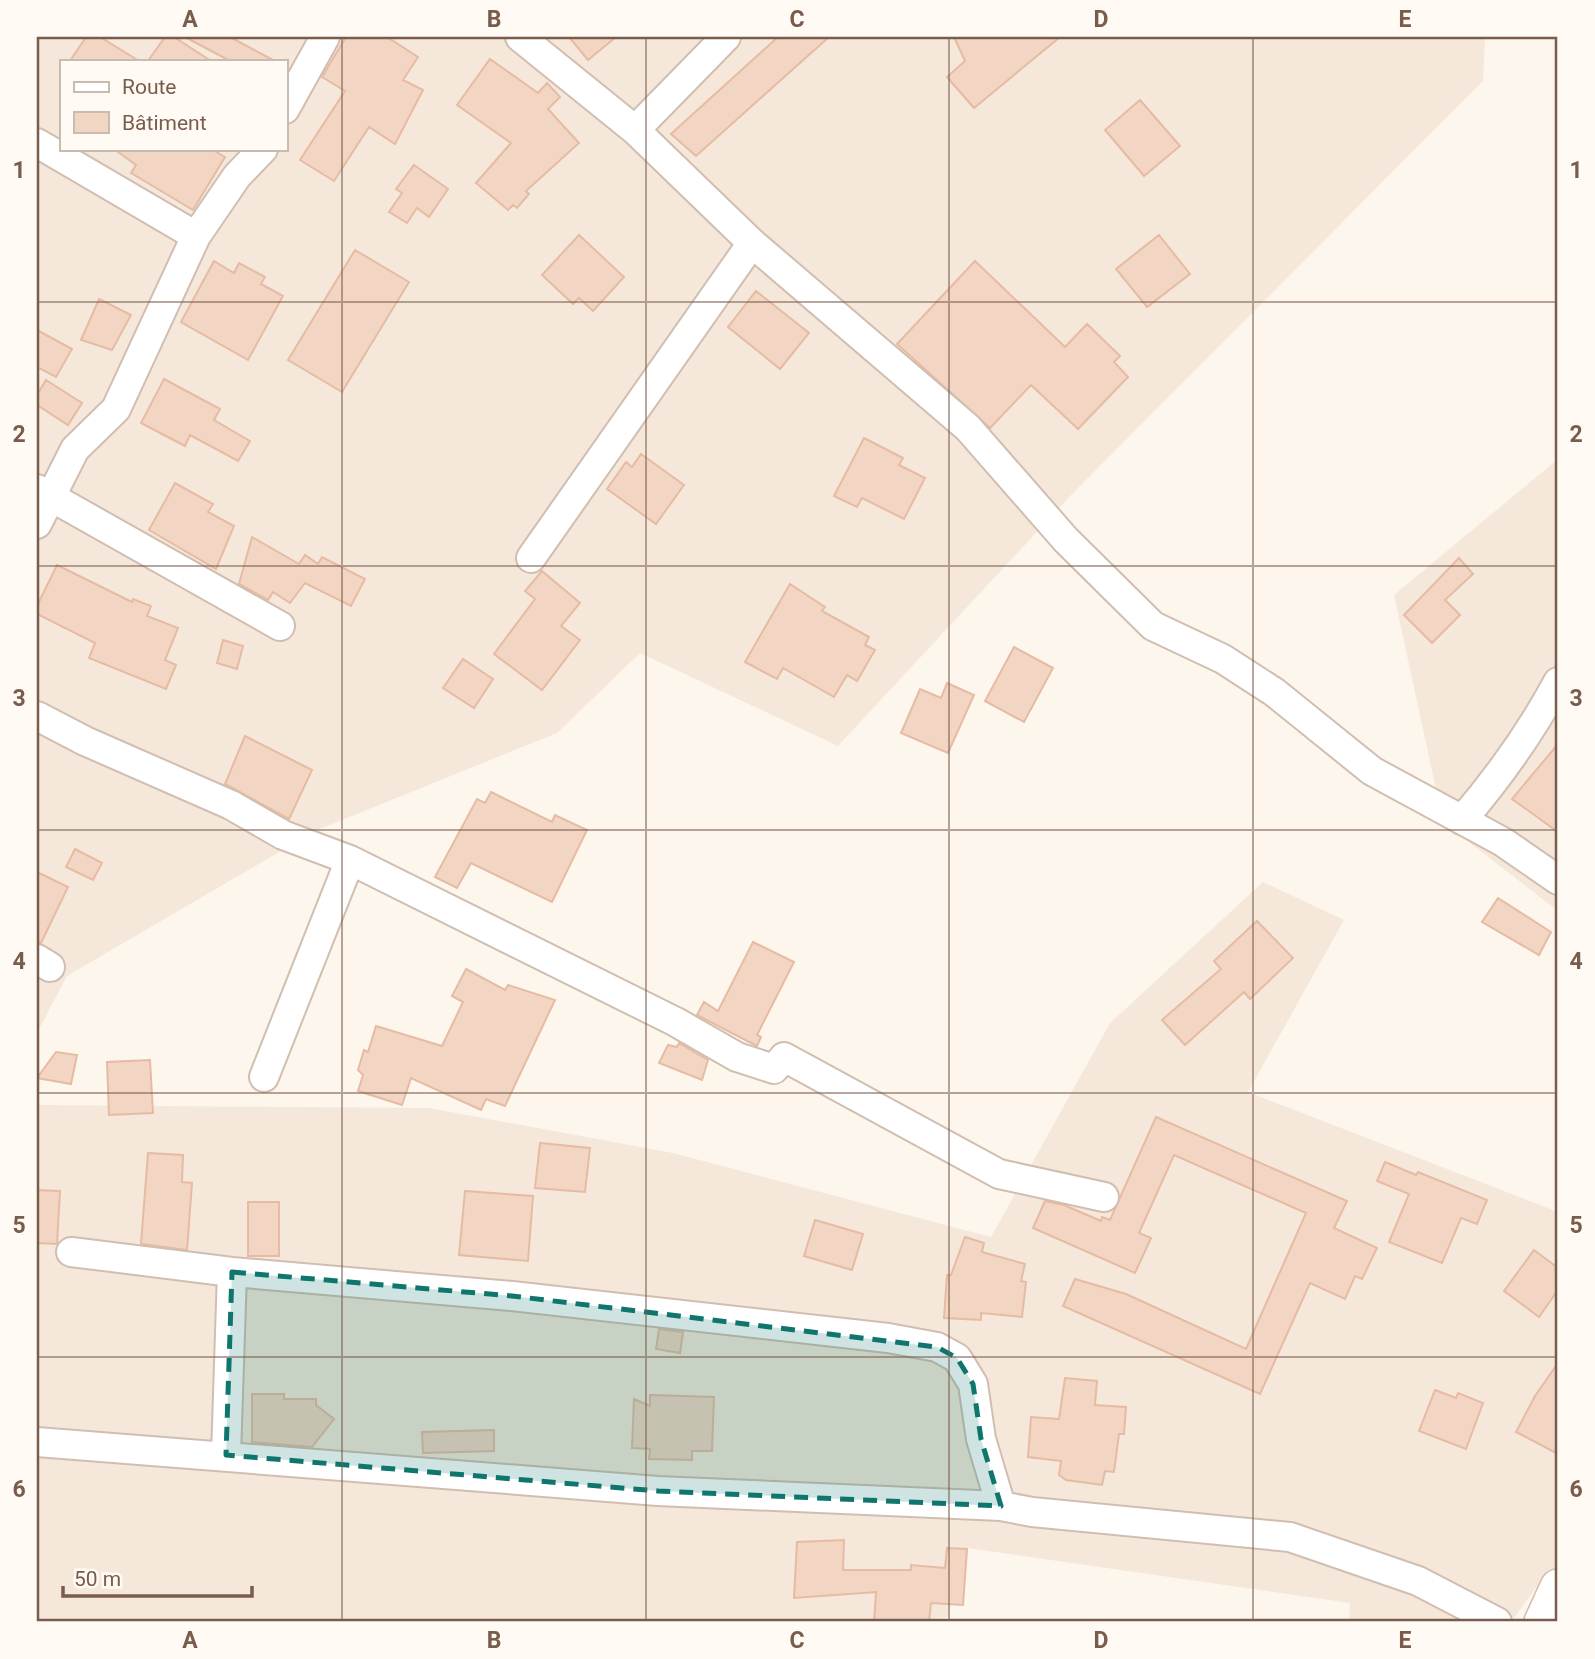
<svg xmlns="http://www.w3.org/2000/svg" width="1595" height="1659" viewBox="0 0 1595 1659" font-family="Roboto,sans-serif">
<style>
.residential{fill:#f5e8da;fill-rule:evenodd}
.building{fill:#f3d5c3;stroke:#e6bba3;stroke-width:2}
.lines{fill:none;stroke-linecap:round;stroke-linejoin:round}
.minor-casing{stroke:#d1beb0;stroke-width:32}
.tertiary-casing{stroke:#d1beb0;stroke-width:38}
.minor{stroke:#fff;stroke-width:28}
.tertiary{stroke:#fff;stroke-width:35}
.marked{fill:#0f766e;fill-opacity:0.2;stroke:#0f766e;stroke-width:5;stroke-dasharray:14 9;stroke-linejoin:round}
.grid{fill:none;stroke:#7a5c4d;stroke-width:2;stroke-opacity:0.55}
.neatline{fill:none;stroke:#7a5c4d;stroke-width:2.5}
.grid-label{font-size:23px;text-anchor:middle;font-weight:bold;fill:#7a5c4d}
</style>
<rect width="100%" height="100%" fill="#fdf6ec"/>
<path class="residential" d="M 37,37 L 1485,37 L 1483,81 L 1074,492 L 838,746 L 640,653 L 557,733 L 315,831 L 67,976 L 37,1033 ZM 61,61 L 285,61 L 285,149 L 61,149 Z
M 1558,459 L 1558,911 L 1443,822 L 1394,595 Z
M 1263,882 L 1344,920 L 1248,1092 L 1558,1212 L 1558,1578 L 1544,1577 L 1511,1622 L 1349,1622 L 1350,1603 L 967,1548 L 948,1617 L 899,1622 L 37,1622 L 37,1105 L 429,1108 L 673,1153 L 991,1237 L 1110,1023 Z"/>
<path class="building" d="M 86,37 L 100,37 L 139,61 L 70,61 Z
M 165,37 L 174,37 L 211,61 L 148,61 Z
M 185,37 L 230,37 L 275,61 L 230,61 Z
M 346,37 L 387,37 L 418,57 L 403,80 L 423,90 L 395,144 L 369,127 L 334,181 L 300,160 L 345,91 L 322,77 Z
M 569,37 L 616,37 L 588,60 Z
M 778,37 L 829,37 L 696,156 L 671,134 Z
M 954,37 L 1060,37 L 974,108 L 947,77 L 965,61 Z
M 490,59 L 538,93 L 547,83 L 560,97 L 548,109 L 579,143 L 526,191 L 529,194 L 517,208 L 513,205 L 508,210 L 476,183 L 511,143 L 457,105 Z
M 1140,100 L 1180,146 L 1144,176 L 1105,130 Z
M 114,149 L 211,149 L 225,157 L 193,210 L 131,173 L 136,165 Z
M 414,165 L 448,189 L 429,217 L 417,208 L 407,223 L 389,212 L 402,193 L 396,189 Z
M 579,235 L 624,277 L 593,311 L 579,298 L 573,304 L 542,275 Z
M 1159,235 L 1190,274 L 1147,307 L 1116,269 Z
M 355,250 L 409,282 L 342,392 L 288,360 Z
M 214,261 L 234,273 L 239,263 L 265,277 L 261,284 L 283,296 L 248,360 L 181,322 Z
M 975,261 L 1065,347 L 1087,324 L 1120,356 L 1114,362 L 1128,377 L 1078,429 L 1031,385 L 990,428 L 897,344 Z
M 756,291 L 809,333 L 780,369 L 728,327 Z
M 99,299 L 131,315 L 112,350 L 81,340 Z
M 37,330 L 72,349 L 56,377 L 37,367 Z
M 164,379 L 220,409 L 214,420 L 250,441 L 238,461 L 190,435 L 185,446 L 141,423 Z
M 46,380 L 82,403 L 68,425 L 37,405 L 37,395 Z
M 864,438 L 903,458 L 899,465 L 925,478 L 904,519 L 862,498 L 857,507 L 834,496 Z
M 641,454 L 684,485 L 656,524 L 607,489 L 626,462 L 632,467 Z
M 175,483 L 213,504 L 208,512 L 234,526 L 216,569 L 149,530 Z
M 252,537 L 299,564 L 305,555 L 318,564 L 322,557 L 365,579 L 351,606 L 305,583 L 290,603 L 273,592 L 268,600 L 239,584 Z
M 1459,558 L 1473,574 L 1445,600 L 1460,615 L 1432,643 L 1404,615 Z
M 57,565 L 132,602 L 133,599 L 151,606 L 147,616 L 178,628 L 165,660 L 176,665 L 166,689 L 89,658 L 95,643 L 37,614 L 37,606 Z
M 542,571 L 580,603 L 561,626 L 580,640 L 542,690 L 494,654 L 535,599 L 525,591 Z
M 790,584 L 825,607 L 822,611 L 869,637 L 865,645 L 875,650 L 857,681 L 847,675 L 834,697 L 783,668 L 777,679 L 745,662 Z
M 223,640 L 243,646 L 237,669 L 217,663 Z
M 1014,647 L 1053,668 L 1024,722 L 985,701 Z
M 463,659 L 493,679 L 474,708 L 443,688 Z
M 947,683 L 974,695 L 948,753 L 901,733 L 920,689 L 941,698 Z
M 245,736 L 312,770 L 289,819 L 225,784 Z
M 1558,744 L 1558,832 L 1512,799 Z
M 491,792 L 552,822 L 555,815 L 587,830 L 552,902 L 471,863 L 457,888 L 435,877 L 477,799 L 485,803 Z
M 75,849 L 102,863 L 93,880 L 66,867 Z
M 37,872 L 68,887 L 41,943 L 37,942 Z
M 1498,898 L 1551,932 L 1539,955 L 1482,922 Z
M 1257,921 L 1293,958 L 1250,999 L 1244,992 L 1185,1045 L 1162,1020 L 1221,969 L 1214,961 Z
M 753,942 L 794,962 L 757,1035 L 761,1037 L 757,1046 L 697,1015 L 704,1002 L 718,1011 Z
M 466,969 L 505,990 L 508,985 L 555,1000 L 505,1106 L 486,1099 L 481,1110 L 411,1078 L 402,1105 L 358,1091 L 363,1075 L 358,1070 L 364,1050 L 368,1052 L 376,1026 L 442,1046 L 463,1002 L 452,996 Z
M 679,1043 L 708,1060 L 702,1080 L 659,1063 L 668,1045 L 677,1047 Z
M 56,1052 L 77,1055 L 71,1084 L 37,1078 Z
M 150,1060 L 153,1113 L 109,1115 L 107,1062 Z
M 1156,1117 L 1347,1201 L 1334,1228 L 1377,1248 L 1362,1279 L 1355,1276 L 1345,1299 L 1310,1283 L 1260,1394 L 1063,1306 L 1075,1279 L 1126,1294 L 1246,1349 L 1306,1213 L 1174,1155 L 1139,1233 L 1151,1238 L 1135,1273 L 1033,1228 L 1045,1201 L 1064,1205 L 1101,1221 L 1102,1217 L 1110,1220 Z
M 540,1143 L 590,1148 L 585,1192 L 535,1188 Z
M 148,1153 L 183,1155 L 182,1182 L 192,1183 L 187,1250 L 141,1244 Z
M 1385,1162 L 1416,1175 L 1418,1172 L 1487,1200 L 1477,1224 L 1461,1218 L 1442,1263 L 1389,1242 L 1409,1194 L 1377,1181 Z
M 37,1190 L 60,1191 L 57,1244 L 37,1243 Z
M 465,1191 L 533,1196 L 528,1261 L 459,1255 Z
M 248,1202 L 279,1202 L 279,1256 L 248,1256 Z
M 815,1220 L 863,1234 L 852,1270 L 804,1256 Z
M 965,1237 L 984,1243 L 982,1252 L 1025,1264 L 1021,1281 L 1026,1282 L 1022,1317 L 981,1313 L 981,1320 L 944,1318 L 947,1275 L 951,1275 Z
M 1534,1250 L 1558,1268 L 1558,1290 L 1539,1317 L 1504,1291 Z
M 659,1329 L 683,1332 L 680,1353 L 656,1349 Z
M 1558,1363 L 1558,1454 L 1516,1432 L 1535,1396 Z
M 1065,1378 L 1097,1381 L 1095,1405 L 1126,1407 L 1124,1434 L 1119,1434 L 1114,1472 L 1105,1471 L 1102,1485 L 1066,1480 L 1059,1475 L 1061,1461 L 1028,1457 L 1031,1417 L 1059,1419 Z
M 1435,1390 L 1456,1398 L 1458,1393 L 1483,1403 L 1466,1449 L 1419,1431 Z
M 252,1394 L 284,1394 L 284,1399 L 316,1399 L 316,1405 L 334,1419 L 312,1447 L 252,1442 Z
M 650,1395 L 714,1397 L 712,1451 L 692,1451 L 692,1460 L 649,1459 L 650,1449 L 632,1448 L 634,1399 L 650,1406 Z
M 494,1430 L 494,1451 L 423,1453 L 422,1432 Z
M 844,1540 L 843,1570 L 911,1570 L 911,1565 L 945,1568 L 947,1548 L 967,1549 L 963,1605 L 931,1603 L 929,1622 L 874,1622 L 876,1592 L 794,1598 L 797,1542 Z"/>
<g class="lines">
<g class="minor-casing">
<path id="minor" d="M 520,37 L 635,130 L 752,243 L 968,428 L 1066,540 L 1153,626 L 1223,659 L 1274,692 L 1372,771 L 1503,842 L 1558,880
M 285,109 L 325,37
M 635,130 L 726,37
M 37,143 L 196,236 L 237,176 L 263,149
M 37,489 L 280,626
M 37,524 L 75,449 L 116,409 L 196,236
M 531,558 L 752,243
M 37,716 L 85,741 L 231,805 L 283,835 L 350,860 L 676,1022 L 737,1057 L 774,1069 L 784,1057 L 999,1174 L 1104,1197
M 1462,820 C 1499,777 1531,732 1558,682
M 37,959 L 50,967
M 264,1077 L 350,860
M 71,1252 L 232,1272 L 512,1296 L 888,1338 L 937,1347 L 957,1358 L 973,1384 L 981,1439 L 1001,1506
M 37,1442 L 658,1491 L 1001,1506 L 1032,1512 L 1290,1537 L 1418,1581 L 1497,1622
M 226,1455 L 232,1272"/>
</g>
<g class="tertiary-casing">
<path id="tertiary" d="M 1542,1622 L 1558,1587"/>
</g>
<use href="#minor" class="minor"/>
<use href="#tertiary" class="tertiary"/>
</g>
<path class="marked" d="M 232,1272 L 512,1296 L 937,1347 L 957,1358 L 973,1384 L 981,1439 L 1001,1506 L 658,1491 L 226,1455 Z"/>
<path class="grid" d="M 342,37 L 342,1622M 646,37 L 646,1622M 949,37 L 949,1622M 1253,37 L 1253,1622M 37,302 L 1558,302M 37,566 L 1558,566M 37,830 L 1558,830M 37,1093 L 1558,1093M 37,1357 L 1558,1357"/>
<rect width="1595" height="1659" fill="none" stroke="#fffaf3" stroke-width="77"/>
<rect x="60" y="60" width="228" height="91" fill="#fffaf3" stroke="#cabbb1" stroke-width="2"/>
<rect x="74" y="82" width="35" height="10" fill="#ffffff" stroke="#cabbb1" stroke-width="2"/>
<text x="122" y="94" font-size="21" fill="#7a5c4d">Route</text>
<rect x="74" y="112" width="35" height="21" fill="#f3d5c3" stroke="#cabbb1" stroke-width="2"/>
<text x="122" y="130" font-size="21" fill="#7a5c4d">Bâtiment</text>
<path d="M63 1586v10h189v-10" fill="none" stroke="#7a5c4d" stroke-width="3.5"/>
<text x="74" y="1586" font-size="21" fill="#7a5c4d" stroke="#fffaf3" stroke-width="5" paint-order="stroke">50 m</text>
<rect x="38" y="38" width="1518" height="1582" class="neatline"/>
<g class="grid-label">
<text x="190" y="27">A</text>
<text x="494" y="27">B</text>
<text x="797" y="27">C</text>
<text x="1101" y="27">D</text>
<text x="1405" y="27">E</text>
<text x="19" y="178">1</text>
<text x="1576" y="178">1</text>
<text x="19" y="442">2</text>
<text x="1576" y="442">2</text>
<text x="19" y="706">3</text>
<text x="1576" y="706">3</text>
<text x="19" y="969">4</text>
<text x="1576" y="969">4</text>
<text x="19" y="1233">5</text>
<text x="1576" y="1233">5</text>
<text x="19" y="1497">6</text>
<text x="1576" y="1497">6</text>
<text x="190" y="1648">A</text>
<text x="494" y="1648">B</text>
<text x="797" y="1648">C</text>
<text x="1101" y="1648">D</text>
<text x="1405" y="1648">E</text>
</g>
</svg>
